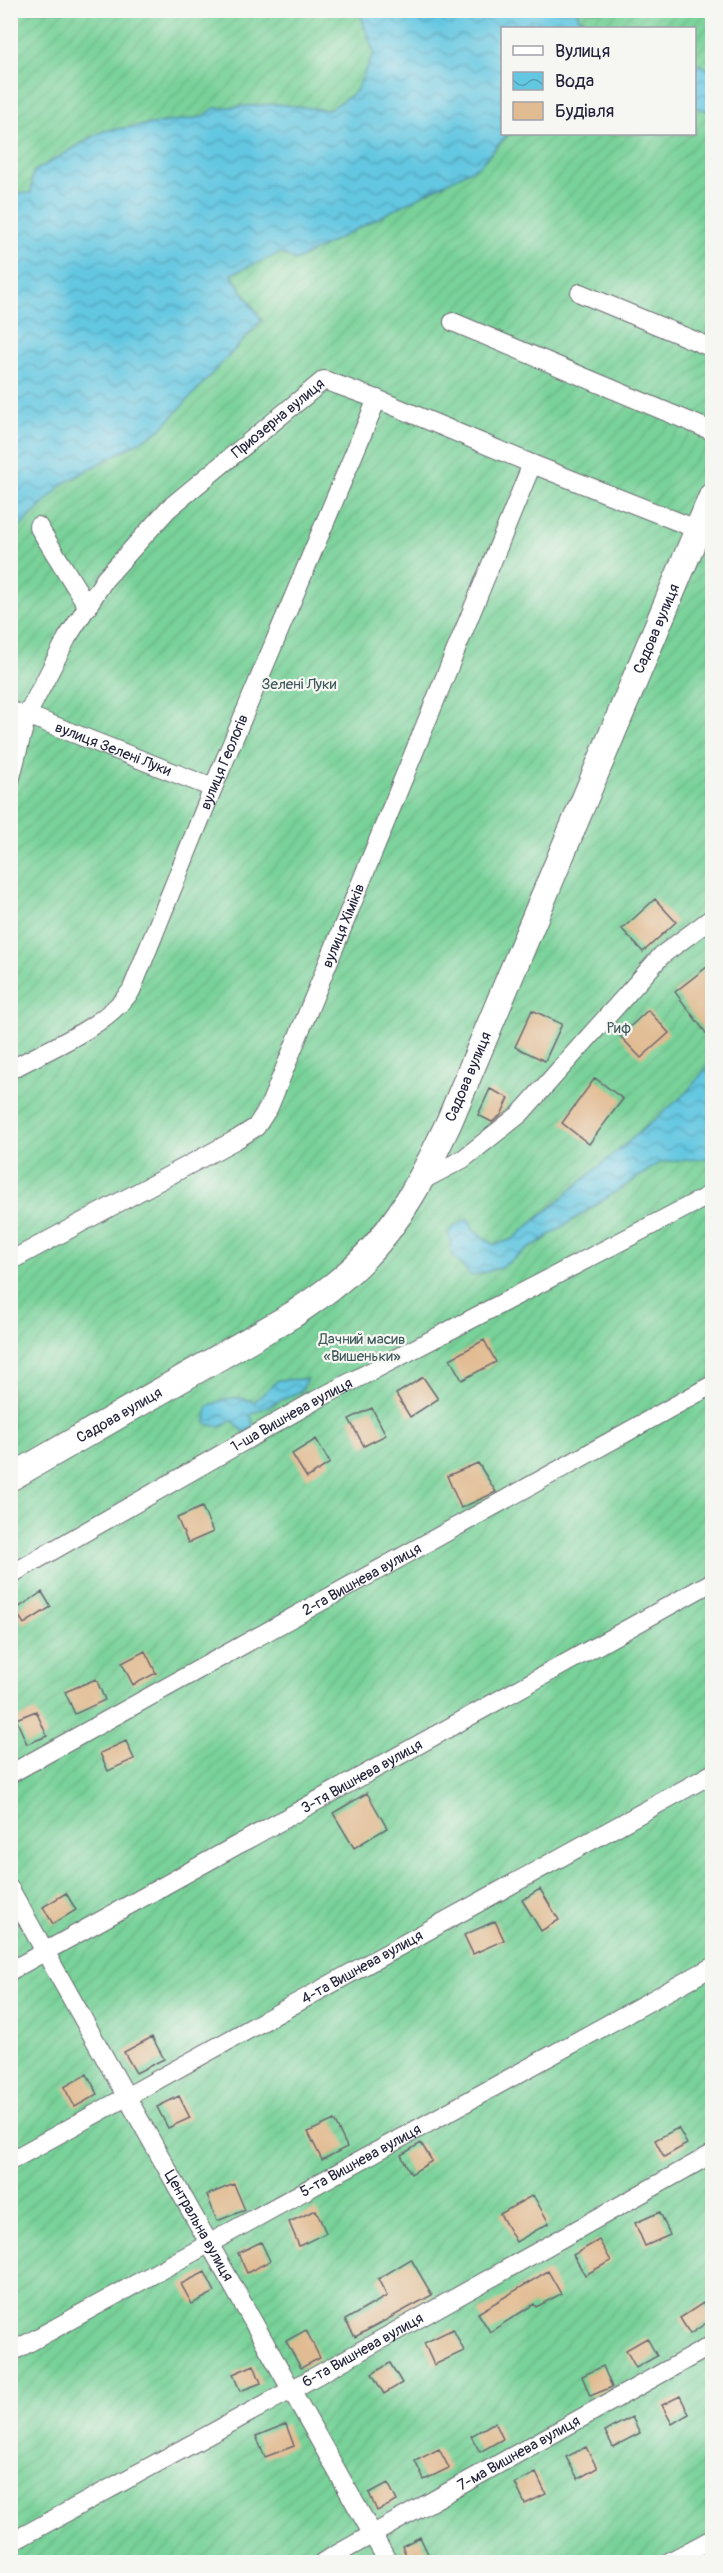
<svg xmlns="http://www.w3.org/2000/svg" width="723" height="2573" viewBox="0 0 723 2573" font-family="Pangolin,sans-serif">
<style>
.garden{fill:url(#garden-furrows);stroke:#4d7a6a;stroke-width:1.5;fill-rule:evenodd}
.water{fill:url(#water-waves);stroke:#42748e;stroke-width:1.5}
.building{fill:#e1bb92}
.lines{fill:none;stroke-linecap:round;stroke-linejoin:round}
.street-casing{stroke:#6a676f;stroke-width:20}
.secondary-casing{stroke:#6a676f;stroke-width:28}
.street{stroke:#fff;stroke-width:18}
.secondary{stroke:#fff;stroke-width:26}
.labels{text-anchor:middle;stroke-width:4.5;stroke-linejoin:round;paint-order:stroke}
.street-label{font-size:15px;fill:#22223b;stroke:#f6f6f2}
.park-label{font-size:15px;fill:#3c5757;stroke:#f6f6f2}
</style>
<defs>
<pattern id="garden-furrows" width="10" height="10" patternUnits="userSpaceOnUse" patternTransform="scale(1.5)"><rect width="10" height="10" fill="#78d299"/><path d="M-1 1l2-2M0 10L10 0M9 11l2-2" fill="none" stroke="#68b485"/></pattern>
<pattern id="water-waves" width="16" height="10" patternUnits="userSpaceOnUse" patternTransform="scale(1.5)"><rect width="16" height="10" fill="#63c7e1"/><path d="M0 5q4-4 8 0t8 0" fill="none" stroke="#51a1b8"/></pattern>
</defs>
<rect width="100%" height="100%" fill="#f6f6f2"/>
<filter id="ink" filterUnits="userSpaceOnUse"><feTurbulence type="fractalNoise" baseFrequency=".0167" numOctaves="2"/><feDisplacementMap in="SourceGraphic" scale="12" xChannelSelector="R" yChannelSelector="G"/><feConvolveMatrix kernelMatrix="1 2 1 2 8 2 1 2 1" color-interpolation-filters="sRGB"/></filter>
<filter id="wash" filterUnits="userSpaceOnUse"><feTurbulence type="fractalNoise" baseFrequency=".008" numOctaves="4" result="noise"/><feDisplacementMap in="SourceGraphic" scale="24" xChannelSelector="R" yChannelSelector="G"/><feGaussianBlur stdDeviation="1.35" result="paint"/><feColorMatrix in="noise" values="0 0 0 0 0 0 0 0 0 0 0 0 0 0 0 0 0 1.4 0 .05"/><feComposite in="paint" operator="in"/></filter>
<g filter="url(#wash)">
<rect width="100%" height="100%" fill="#f0e6cf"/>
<path class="garden" d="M 11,11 L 712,11 L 712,2562 L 11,2562 ZM 502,28 L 694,28 L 694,134 L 502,134 Z"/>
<path class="water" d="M 359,11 L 577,11 L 579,18 L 605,28 L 502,28 L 502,134 L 508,134 L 479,166 L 295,261 L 281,253 L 231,274 L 262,320 L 159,431 L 64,483 L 16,531 L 11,530 L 11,194 L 31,193 L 33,172 L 103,131 L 202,117 L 215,108 L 276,104 L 329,110 L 356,91 L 374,53 Z
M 694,63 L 712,70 L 712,112 L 695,107 Z
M 712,1061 L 712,1158 L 661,1162 L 500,1268 L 471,1276 L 451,1253 L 449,1231 L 468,1218 L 475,1232 L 495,1245 L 513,1239 L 686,1093 Z
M 308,1379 L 301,1391 L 251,1414 L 253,1426 L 245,1433 L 232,1420 L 221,1427 L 206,1424 L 207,1408 C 222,1397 237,1395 254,1402 L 278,1380 Z"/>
<g id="blocks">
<path class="building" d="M 655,899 L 676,922 L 643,952 L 622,929 Z
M 712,963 L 712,1041 L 675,992 Z
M 532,1010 L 562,1024 L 545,1061 L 515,1047 Z
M 648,1010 L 669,1033 L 641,1058 L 620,1036 Z
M 595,1078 L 623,1099 L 589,1144 L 562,1123 Z
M 490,1089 L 509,1098 L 501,1115 L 492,1122 L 478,1115 Z
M 484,1340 L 496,1362 L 462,1380 L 450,1359 Z
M 423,1377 L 438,1399 L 410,1417 L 396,1394 Z
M 372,1408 L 386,1435 L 364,1446 L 349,1419 Z
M 316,1439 L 330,1463 L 307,1478 L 292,1454 Z
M 478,1463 L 496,1492 L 461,1508 L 447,1476 Z
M 202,1507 L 213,1532 L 188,1543 L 177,1518 Z
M 42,1592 L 51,1607 L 24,1624 L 15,1610 Z
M 145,1651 L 156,1673 L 133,1685 L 122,1663 Z
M 96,1679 L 105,1700 L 75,1714 L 65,1692 Z
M 36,1711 L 47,1736 L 27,1744 L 16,1719 Z
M 126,1741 L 134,1759 L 108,1771 L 100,1753 Z
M 367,1793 L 387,1828 L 354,1848 L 333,1813 Z
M 540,1889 L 559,1920 L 541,1931 L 522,1900 Z
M 66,1893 L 76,1910 L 53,1924 L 43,1907 Z
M 495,1921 L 504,1940 L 473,1954 L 464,1935 Z
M 152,2037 L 164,2059 L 136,2073 L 124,2052 Z
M 87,2074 L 98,2094 L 75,2107 L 64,2087 Z
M 179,2096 L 190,2118 L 168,2128 L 157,2107 Z
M 334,2120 L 347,2147 L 322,2160 L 308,2132 Z
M 678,2128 L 687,2144 L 664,2157 L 655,2140 Z
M 421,2143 L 432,2161 L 411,2174 L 401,2155 Z
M 234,2184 L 245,2210 L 217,2221 L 207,2195 Z
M 533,2195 L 549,2223 L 516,2242 L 500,2214 Z
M 316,2210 L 326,2233 L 299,2246 L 289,2222 Z
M 660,2212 L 670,2235 L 645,2246 L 635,2223 Z
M 599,2240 L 611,2261 L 585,2275 L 573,2255 Z
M 261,2242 L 270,2261 L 247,2273 L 238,2253 Z
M 411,2259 L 432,2295 L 355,2337 L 345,2320 L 387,2296 L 378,2279 Z
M 548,2271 L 561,2294 L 536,2307 L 534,2304 L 490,2332 L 478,2313 Z
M 205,2272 L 215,2292 L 192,2304 L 181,2284 Z
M 703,2303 L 712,2319 L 690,2334 L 680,2318 Z
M 453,2329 L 464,2351 L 434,2365 L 424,2343 Z
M 306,2330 L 320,2358 L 301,2368 L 286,2341 Z
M 647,2338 L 657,2356 L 636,2368 L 626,2350 Z
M 390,2363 L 402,2383 L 384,2394 L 372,2374 Z
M 254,2365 L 261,2383 L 240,2391 L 233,2374 Z
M 603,2366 L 612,2387 L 590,2396 L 582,2376 Z
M 680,2396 L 689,2414 L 672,2424 L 662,2405 Z
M 632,2417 L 640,2433 L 613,2447 L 605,2431 Z
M 495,2422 L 503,2439 L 480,2452 L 471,2436 Z
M 286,2424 L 294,2446 L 265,2457 L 256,2436 Z
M 586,2447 L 597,2468 L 578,2479 L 566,2457 Z
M 439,2449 L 449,2468 L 424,2480 L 415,2461 Z
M 536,2473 L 546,2494 L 525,2504 L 515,2483 Z
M 388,2483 L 397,2501 L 377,2511 L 369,2493 Z
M 420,2537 L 430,2558 L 422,2562 L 409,2562 L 402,2546 Z"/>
</g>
</g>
<g filter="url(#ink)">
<use href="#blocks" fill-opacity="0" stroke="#6a676f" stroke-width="1.5"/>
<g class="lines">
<g class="street-casing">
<g id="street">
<path d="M 580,293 L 712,348"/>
<path d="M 453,322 L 712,431"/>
<path d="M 38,526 L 88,607"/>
<path id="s1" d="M 10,711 L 27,715 L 213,788"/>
<path id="s2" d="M 10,781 L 27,715 L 67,638 L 105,579 L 168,509 L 324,380 L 377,399 L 532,464 L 699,530"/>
<path id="s3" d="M 10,1070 C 52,1047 102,1029 131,991 L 213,788 L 377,399"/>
<path d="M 421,1181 L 463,1159 L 520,1114 L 662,955 L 712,918"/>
<path id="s4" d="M 10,1261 L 237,1139 L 256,1127 L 269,1107 L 532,464"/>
<path id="s5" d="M 10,1575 L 316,1400 L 706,1197 L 712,1200"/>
<path id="s6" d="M 10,1774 L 712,1385"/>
<path id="s7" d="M 10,1889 L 388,2562"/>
<path id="s8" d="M 10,1971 L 712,1582"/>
<path id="s9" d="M 10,2161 L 712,1774"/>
<path id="s10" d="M 10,2353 L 712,1967"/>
<path id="s11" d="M 10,2543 L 291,2390 L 712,2154"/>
<path id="s12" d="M 323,2562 L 712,2345"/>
<path d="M 669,2562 L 712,2539"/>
</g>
</g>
<g class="secondary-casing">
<g id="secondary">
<path id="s13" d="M 10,1478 L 294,1314 C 318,1297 342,1281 363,1259 C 402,1220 426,1171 449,1122 L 712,496"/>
</g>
</g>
<use href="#street" class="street"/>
<use href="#secondary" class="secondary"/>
</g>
</g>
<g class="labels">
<g class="street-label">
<text dy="5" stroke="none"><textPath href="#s2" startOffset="462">Приозерна вулиця</textPath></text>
<text dy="5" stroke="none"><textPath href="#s13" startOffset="1114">Садова вулиця</textPath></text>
<text dy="5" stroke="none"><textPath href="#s1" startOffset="110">вулиця Зелені Луки</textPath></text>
<text dy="5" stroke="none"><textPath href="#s3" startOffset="393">вулиця Геологів</textPath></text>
<text dy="5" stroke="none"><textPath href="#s4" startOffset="500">вулиця Хіміків</textPath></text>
<text dy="5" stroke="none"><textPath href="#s13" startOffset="628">Садова вулиця</textPath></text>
<text dy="5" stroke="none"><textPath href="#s5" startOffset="324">1-ша Вишнева вулиця</textPath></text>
<text dy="5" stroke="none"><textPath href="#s13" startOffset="126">Садова вулиця</textPath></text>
<text dy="5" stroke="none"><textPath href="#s6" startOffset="402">2-га Вишнева вулиця</textPath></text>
<text dy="5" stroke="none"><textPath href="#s8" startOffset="402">3-тя Вишнева вулиця</textPath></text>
<text dy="5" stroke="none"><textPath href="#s9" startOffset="402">4-та Вишнева вулиця</textPath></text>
<text dy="5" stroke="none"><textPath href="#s10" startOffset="400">5-та Вишнева вулиця</textPath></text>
<text dy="5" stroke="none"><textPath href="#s7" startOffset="386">Центральна вулиця</textPath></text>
<text dy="5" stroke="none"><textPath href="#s11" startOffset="402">6-та Вишнева вулиця</textPath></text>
<text dy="5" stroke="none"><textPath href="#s12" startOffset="224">7-ма Вишнева вулиця</textPath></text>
</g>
<g class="park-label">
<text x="299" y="689">Зелені Луки</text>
<text x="619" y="1033">Риф</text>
<text x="362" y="1344">Дачний масив<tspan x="362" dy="17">«Вишеньки»</tspan></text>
</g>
</g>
<rect width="723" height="2573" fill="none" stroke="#f6f6f2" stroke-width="36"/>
<rect x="501" y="27" width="195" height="108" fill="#f6f6f2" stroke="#a1a1a9" stroke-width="1.5"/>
<rect x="513" y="46" width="30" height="9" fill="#ffffff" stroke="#a1a1a9" stroke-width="1.5"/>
<text x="555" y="57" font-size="18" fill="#22223b">Вулиця</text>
<rect x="513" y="72" width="30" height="18" fill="url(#water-waves)" stroke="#a1a1a9" stroke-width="1.5"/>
<text x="555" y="87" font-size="18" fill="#22223b">Вода</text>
<rect x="513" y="102" width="30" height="18" fill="#e1bb92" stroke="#a1a1a9" stroke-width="1.5"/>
<text x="555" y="117" font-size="18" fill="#22223b">Будівля</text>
</svg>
